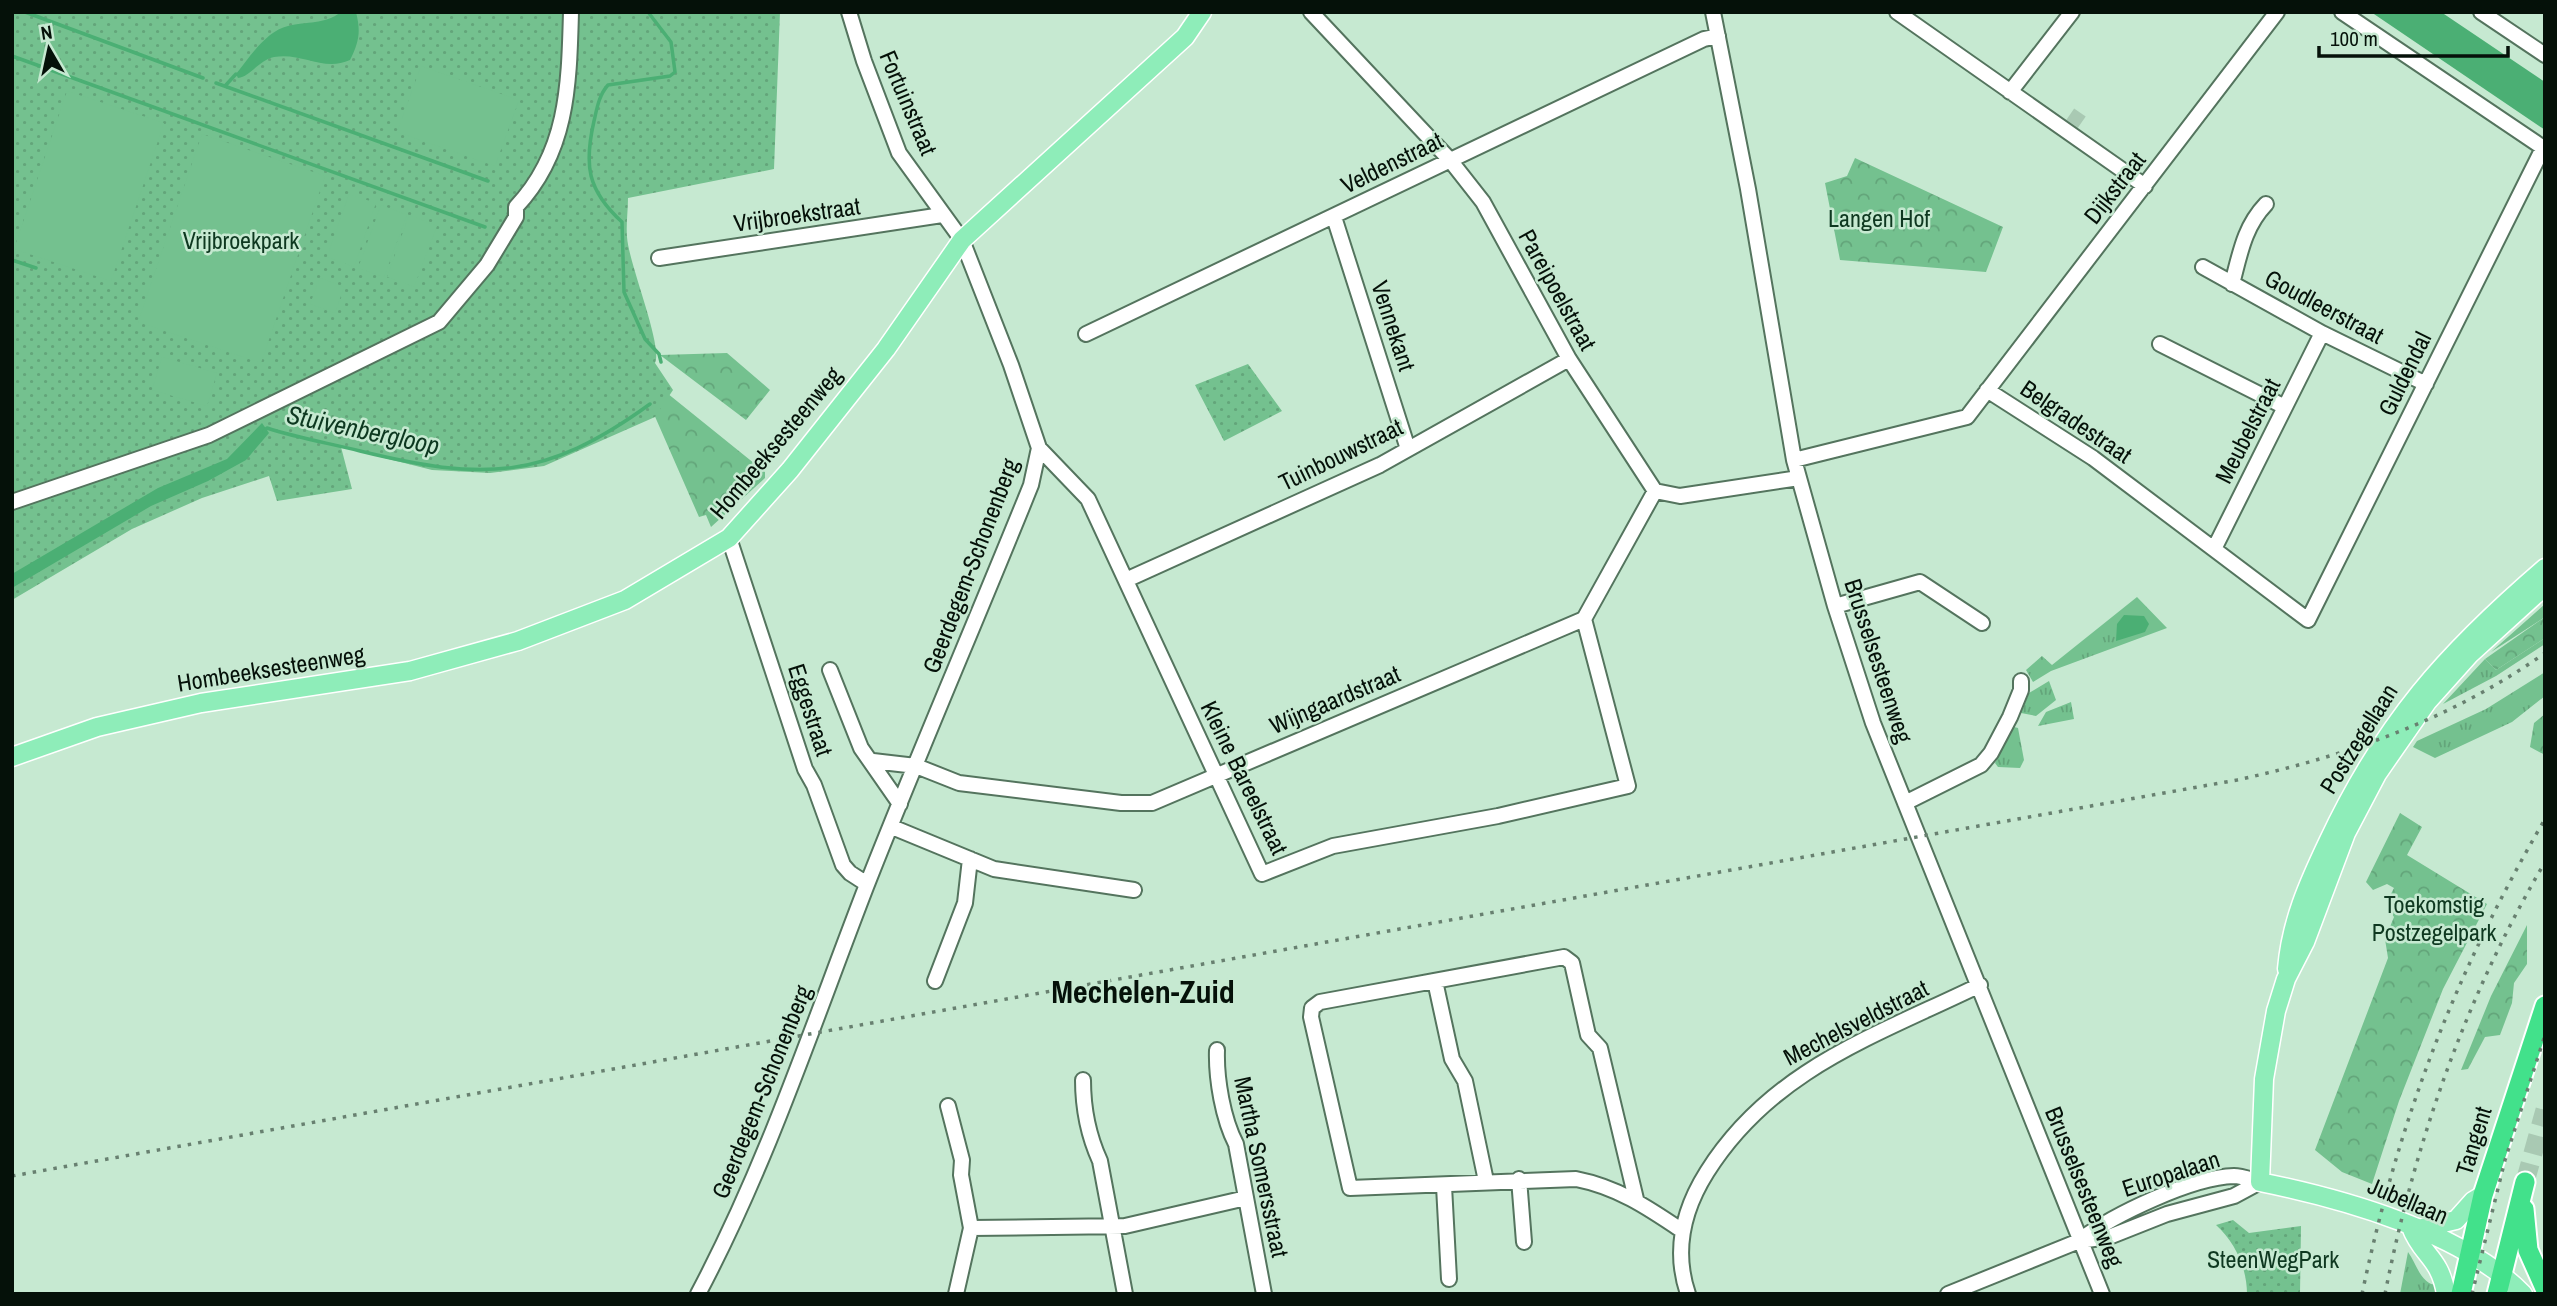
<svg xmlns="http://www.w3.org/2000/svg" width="2557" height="1306" viewBox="0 0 2557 1306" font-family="'Archivo Narrow',sans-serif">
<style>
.grass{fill:url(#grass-tufts)}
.forest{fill:url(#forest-crowns)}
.park{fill:url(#park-dots)}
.pitch{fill:#74c18f}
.water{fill:#4baf74}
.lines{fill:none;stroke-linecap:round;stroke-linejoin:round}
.stream{stroke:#4baf74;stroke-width:3.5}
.minor-tunnel{stroke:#a9c9b3;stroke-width:14;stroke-dasharray:14 7;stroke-linecap:butt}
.highway-tunnel{stroke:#a9c9b3;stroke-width:19;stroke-dasharray:19 10;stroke-linecap:butt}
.minor-casing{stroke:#54745e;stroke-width:18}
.major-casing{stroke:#fff;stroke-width:21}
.highway-casing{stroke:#fff;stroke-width:23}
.minor{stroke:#fff;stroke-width:14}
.major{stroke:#8eedb9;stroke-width:18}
.highway{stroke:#42e18b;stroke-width:19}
.rail{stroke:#688070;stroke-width:3.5;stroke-dasharray:3.5 7;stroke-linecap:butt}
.labels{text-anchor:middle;stroke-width:5;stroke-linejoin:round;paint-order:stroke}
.street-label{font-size:24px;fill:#051109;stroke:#c6e9d1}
.park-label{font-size:24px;fill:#0e3820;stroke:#c6e9d1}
.water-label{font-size:26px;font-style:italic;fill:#0d3820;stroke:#c6e9d1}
.district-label{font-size:32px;font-weight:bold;fill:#051109;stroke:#c6e9d1}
</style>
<defs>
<pattern id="grass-tufts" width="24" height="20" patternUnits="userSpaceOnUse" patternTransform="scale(1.75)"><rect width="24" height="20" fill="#74c18f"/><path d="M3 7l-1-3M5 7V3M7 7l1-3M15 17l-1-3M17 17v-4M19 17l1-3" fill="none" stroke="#63a57a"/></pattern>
<pattern id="forest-crowns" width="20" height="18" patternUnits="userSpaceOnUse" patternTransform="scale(1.75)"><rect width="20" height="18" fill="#74c18f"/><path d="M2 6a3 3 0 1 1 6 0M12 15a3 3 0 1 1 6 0" fill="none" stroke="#63a57a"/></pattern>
<pattern id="park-dots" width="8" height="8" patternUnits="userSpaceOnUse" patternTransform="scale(1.75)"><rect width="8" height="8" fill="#74c18f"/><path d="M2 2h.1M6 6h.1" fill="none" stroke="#63a57a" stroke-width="1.8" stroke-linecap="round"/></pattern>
</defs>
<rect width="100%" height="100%" fill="#c6e9d1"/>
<path class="grass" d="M 2137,597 L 2167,628 L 2051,671 L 2033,682 L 2026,670 L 2042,656 L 2052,665 Z
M 2545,604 L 2545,617 L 2491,652 Z
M 2545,638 L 2545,644 L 2496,676 L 2443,704 L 2485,659 L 2496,670 Z
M 2545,672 L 2545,696 L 2512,722 L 2435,758 L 2413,747 L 2417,741 L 2486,709 Z
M 2049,681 L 2056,700 L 2036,716 L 2021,713 L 2029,693 Z
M 2071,702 L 2074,719 L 2038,726 L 2046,712 Z
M 2014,727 L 2018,728 L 2024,760 L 2020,768 L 1998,767 L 1995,763 Z
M 2408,1252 C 2417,1264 2421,1287 2440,1285 L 2442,1294 L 2400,1294 Z"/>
<path class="forest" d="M 1855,158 L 2003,227 L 1986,272 L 1840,260 L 1825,183 L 1847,176 Z
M 727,353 L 770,390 L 746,420 L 660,355 Z
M 639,380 L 662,389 L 765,472 L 765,478 L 711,527 L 706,515 L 699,517 Z
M 2545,617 L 2545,638 L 2496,670 L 2485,659 Z
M 2545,714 L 2545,755 L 2530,747 L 2534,723 Z
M 2400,813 L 2422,827 L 2407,855 L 2487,904 L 2443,989 L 2399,1101 L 2372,1184 L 2342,1172 L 2315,1150 L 2388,958 L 2385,939 L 2394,917 C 2386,906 2388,899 2394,888 L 2387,884 L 2373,890 L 2366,882 Z
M 2527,925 L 2527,964 L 2514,983 L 2512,1003 L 2500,1035 L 2485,1037 L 2468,1069 L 2461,1070 L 2491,996 Z"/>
<path class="park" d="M 12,12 L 780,12 L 774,169 L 628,198 C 628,211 626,224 627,237 C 629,265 663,345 655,363 L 673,390 L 655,417 L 544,466 L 490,473 L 432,470 L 341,447 L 352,489 L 277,501 L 269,476 L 202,498 L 132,529 L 12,600 Z
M 1248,364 L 1282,411 L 1224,441 L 1195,385 Z
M 2233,1220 L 2249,1233 L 2301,1226 L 2300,1294 L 2247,1294 C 2247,1268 2235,1242 2216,1225 Z"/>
<path class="pitch" d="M 421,66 L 519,100 L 495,166 L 397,132 Z
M 67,91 L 164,123 L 111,281 L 14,249 Z
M 202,134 L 325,176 L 261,363 L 138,322 Z
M 349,194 L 376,203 L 354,267 L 327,257 Z
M 381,205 L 407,215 L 384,277 L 358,268 Z
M 409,215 L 437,226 L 414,287 L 387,277 Z
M 320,278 L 344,287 L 335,313 L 310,304 Z
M 162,357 L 217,373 L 207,406 L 152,390 Z"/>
<path class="water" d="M 341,12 L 356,12 C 361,32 359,42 350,60 C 323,72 302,52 274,57 C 259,60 250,77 238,78 L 236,74 C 249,58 266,31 288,26 C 307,21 324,25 341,12 Z
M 2371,12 L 2441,12 L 2545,82 L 2545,130 Z
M 262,423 L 269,433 L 246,460 L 208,481 L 151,506 L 12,588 L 12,574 L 158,488 L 227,459 Z
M 2124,615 L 2144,616 L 2149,624 L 2145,632 L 2116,641 L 2117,624 Z"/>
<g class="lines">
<path class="stream" d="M 25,12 L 203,78
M 648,12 L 671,42 L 675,72 L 670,76 L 608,85 C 599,95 597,108 594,121 C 584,165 587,190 622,222 L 624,292 L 645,339 L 659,354 L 661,362
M 12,56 L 485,227
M 216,83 L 488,181
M 225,86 L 236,74
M 12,260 L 36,268
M 264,431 L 267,428 C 298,438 328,443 360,451 C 483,481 544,481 650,404"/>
<path class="minor-tunnel" d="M 2072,124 L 2083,108"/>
<path class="highway-tunnel" d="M 2525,1182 L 2545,1110"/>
<g class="minor-casing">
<path id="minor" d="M 1311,12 L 1450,160 L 1483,202 L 1569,359 L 1655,491 L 1680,496 L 1799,478
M 1713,12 L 1748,189 L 1794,460 L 1835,606 L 1873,723 L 2102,1294
M 1897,12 L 2145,186
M 2342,12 L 2545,149
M 2481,12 L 2545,55
M 2010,92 L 2072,12
M 1334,217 L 1408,449
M 659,258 L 942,215
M 2203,267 L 2322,333 L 2426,384
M 2232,284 C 2240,254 2244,227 2266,204
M 1086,334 L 1704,39 L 1718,36
M 2160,344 L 2285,407
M 1987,390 L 2093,458 L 2308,620 L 2543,148
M 1039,448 L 1088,499 L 1262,874 L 1333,846 L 1498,816 L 1628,786 L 1584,619
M 1794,460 L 1967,417 L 2277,12
M 12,502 L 209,435 L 439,322 L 487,265 L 516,217 L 516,207 C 568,152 569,85 571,12
M 729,538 L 805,769 L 814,785 L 843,865 L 850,873 L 867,884
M 2214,549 L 2322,333
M 1126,580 L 1380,465 L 1569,359
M 1835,606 L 1920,582 L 1982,623
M 830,670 L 861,748 L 900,804
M 873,761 L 916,766 L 959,783 L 1121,803 L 1152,803 L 1584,619 L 1655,491
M 1905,803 L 1981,765 L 1991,753 L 2010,717 L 2021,690 L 2021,681
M 892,827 L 994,869 L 1134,890
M 935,981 L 965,903 L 970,859
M 1435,981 L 1452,1059 L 1465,1081 L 1486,1181
M 1217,1050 C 1216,1079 1223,1119 1236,1144 L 1264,1294
M 1083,1080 C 1083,1107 1089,1137 1100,1161 L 1125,1294
M 948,1106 L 962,1160 L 961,1175 L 971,1228 L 956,1294
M 1519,1179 L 1524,1242
M 1444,1186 L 1449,1279
M 1636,1199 L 1600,1048 L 1588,1035 L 1572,963 L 1564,957 L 1320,1002 L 1312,1008 L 1311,1017 L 1350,1188 L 1576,1179 C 1617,1187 1647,1207 1681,1230
M 971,1228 L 1125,1226 L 1246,1198
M 2080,1240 C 2113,1215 2192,1177 2234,1176 C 2242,1176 2252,1180 2260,1182
M 698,1294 C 767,1164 813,1024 866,887 C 919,752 977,619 1031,485 L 1039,448 L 1011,365 L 962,240 L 899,153 L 864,61 L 849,12
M 1688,1294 C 1673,1250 1683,1210 1707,1172 C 1772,1069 1875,1036 1980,985
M 1948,1294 L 2079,1241 L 2109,1237 L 2167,1214 L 2234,1196 L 2260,1182"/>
</g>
<g class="major-casing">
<path id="major" d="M 12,757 L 97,727 L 201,703 L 410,671 L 518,641 L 625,600 L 729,538 L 790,470 L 886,349 L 962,240 L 1185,37 L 1202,12
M 2287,969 C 2291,922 2308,884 2328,842 C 2384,723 2445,654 2545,568
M 2411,1227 C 2422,1256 2440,1257 2446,1294
M 2418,1229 L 2456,1220 L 2473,1201 L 2483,1195
M 2523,1294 C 2462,1232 2344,1199 2260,1182 L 2264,1079 L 2276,1011 L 2286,979 L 2305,942 L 2346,833 L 2377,774 L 2427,702 L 2470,654 L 2545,586"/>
</g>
<g class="highway-casing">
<path id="highway" d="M 2524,1209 L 2528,1250 L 2545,1288
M 2461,1294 L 2483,1195 L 2545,1006
M 2497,1294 L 2525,1182"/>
</g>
<use href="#minor" class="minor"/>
<use href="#major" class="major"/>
<use href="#highway" class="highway"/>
<path class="rail" d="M 12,1176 L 2237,780 C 2347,756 2452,719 2545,653
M 2362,1294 C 2399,1119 2455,973 2545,819
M 2385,1294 C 2415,1142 2466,996 2545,862
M 2472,1294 L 2505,1160 L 2545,1035"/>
</g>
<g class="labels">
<g class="street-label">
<text transform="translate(908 103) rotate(67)" y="8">Fortuinstraat</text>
<text transform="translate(1392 163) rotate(-26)" y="8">Veldenstraat</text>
<text transform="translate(2115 188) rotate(-52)" y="8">Dijkstraat</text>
<text transform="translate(797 215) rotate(-8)" y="8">Vrijbroekstraat</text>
<text transform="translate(1557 290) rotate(61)" y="8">Pareipoelstraat</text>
<text transform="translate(2324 307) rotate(28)" y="8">Goudleerstraat</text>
<text transform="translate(1393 326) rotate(72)" y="8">Vennekant</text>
<text transform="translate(2405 374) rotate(-64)" y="8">Guldendal</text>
<text transform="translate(2076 422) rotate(34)" y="8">Belgradestraat</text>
<text transform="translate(2248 431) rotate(-63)" y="8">Meubelstraat</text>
<text transform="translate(776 443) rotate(-50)" y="8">Hombeeksesteenweg</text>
<text transform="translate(1341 455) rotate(-26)" y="8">Tuinbouwstraat</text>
<text transform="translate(971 566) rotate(-69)" y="8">Geerdegem-Schonenberg</text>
<text transform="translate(1878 661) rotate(72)" y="8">Brusselsesteenweg</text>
<text transform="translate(271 669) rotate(-9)" y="8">Hombeeksesteenweg</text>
<text transform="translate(1335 700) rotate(-23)" y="8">Wijngaardstraat</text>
<text transform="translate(810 710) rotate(72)" y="8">Eggestraat</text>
<text transform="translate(2359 739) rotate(-58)" y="8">Postzegellaan</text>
<text transform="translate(1244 778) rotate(64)" y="8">Kleine Bareelstraat</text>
<text transform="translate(1856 1023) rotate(-27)" y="8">Mechelsveldstraat</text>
<text transform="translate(762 1092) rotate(-68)" y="8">Geerdegem-Schonenberg</text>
<text transform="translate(2474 1141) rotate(-73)" y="8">Tangent</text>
<text transform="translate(1261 1167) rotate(78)" y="8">Martha Somersstraat</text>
<text transform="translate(2171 1174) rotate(-18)" y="8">Europalaan</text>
<text transform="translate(2084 1187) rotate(68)" y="8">Brusselsesteenweg</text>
<text transform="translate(2408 1201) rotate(23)" y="8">Jubellaan</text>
</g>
<g class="park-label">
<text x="1879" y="227">Langen Hof</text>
<text x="241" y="249">Vrijbroekpark</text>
<text x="2434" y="913">Toekomstig<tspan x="2434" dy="28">Postzegelpark</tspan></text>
<text x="2273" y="1268">SteenWegPark</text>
</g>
<g class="water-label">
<text transform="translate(363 430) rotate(12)" y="9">Stuivenbergloop</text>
</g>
<g class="district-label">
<text x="1143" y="1003">Mechelen-Zuid</text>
</g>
</g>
<rect width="2557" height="1306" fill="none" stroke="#051109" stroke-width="28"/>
<g transform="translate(49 49) rotate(351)" stroke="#c6e9d1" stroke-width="5" paint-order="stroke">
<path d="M0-5L12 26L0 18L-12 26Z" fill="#051109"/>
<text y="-10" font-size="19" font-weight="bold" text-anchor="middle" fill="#051109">N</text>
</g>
<path d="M2319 46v10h189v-10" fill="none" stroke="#051109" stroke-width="3.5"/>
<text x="2330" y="46" font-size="21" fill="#051109" stroke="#c6e9d1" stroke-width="5" paint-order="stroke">100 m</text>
</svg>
